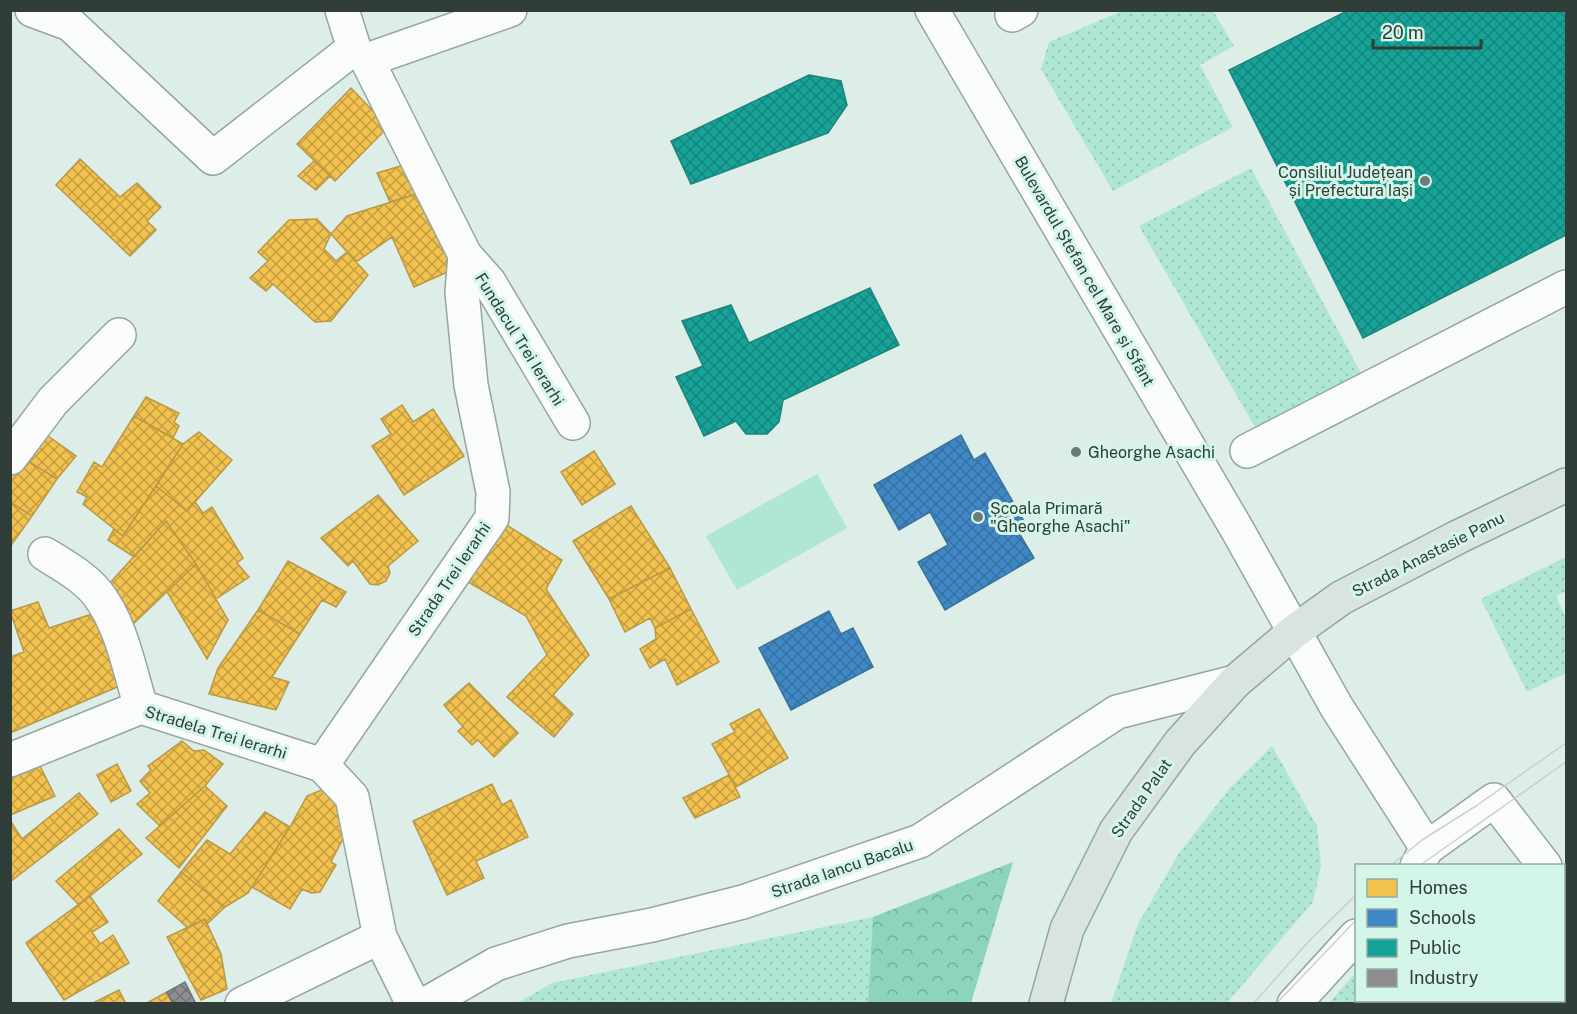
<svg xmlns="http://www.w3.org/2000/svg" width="1577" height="1014" viewBox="0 0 1577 1014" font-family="'Public Sans',sans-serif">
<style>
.grass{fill:url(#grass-dots)}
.forest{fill:url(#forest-crowns)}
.pitch{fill:#afe7d2}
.homes{fill:url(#homes-cross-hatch);stroke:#b89947;stroke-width:1.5}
.schools{fill:url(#schools-cross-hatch);stroke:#3a729b;stroke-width:1.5}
.public{fill:url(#public-cross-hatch);stroke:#1e847b;stroke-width:1.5}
.industry{fill:url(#industry-cross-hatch);stroke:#717577;stroke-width:1.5}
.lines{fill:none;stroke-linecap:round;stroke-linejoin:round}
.minor-casing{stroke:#97a5a0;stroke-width:36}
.major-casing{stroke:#8fa69e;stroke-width:36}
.minor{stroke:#fafcfb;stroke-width:33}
.major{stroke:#d9e4e0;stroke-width:33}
.tram{stroke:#cbcfce;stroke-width:1.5}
.poi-dot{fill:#6c7b75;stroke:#d4f6e8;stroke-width:2}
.labels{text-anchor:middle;stroke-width:6;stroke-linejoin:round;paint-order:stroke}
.poi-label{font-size:16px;fill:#303d38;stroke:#d4f6e8;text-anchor:start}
.street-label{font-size:16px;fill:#303d38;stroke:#d4f6e8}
</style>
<defs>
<pattern id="grass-dots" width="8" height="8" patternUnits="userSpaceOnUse" patternTransform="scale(1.5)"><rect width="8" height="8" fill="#afe7d2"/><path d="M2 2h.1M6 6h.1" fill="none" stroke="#97c7b5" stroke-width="1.8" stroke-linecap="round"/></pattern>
<pattern id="forest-crowns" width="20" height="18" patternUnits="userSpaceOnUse" patternTransform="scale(1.5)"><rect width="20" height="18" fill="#8cd4bd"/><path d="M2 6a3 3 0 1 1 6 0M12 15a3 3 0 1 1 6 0" fill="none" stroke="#73ad9b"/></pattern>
<pattern id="homes-cross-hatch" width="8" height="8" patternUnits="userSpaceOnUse" patternTransform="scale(1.5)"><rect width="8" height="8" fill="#f2c14e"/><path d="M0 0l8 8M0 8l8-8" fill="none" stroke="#c49e42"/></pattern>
<pattern id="schools-cross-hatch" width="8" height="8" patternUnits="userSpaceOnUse" patternTransform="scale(1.5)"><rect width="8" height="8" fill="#3f88c5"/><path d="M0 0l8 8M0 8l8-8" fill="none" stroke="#3570a1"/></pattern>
<pattern id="public-cross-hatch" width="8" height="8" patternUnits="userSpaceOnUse" patternTransform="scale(1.5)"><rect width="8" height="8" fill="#17a398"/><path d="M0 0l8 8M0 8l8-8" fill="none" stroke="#15867d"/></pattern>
<pattern id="industry-cross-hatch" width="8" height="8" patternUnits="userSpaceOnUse" patternTransform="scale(1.5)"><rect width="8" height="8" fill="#8d8d92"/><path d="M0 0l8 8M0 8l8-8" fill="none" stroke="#747478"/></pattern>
</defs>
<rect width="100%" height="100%" fill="#dceee7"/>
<path class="grass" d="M 1122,11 L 1213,11 L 1234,46 L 1200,65 L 1233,127 L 1113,191 L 1041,69 L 1049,42 Z
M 1251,168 L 1362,375 L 1256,429 L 1139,226 Z
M 1566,557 L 1566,591 L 1556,596 L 1566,618 L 1566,673 L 1527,692 L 1481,599 Z
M 1272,746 L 1317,826 L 1321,866 L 1313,902 L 1227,1003 L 1111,1003 L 1138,924 L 1179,853 L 1230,788 Z
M 873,917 L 868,1003 L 516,1004 L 552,983 Z
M 1356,972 L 1356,1000 L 1418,1001 L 1418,1003 L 1329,1003 Z"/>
<path class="forest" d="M 1013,862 L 971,1003 L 868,1003 L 873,917 Z"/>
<path class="pitch" d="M 817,474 L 847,528 L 737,590 L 706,536 Z"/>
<path class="homes" d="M 351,88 L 388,127 L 335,181 L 297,144 Z
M 80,159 L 120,197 L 137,183 L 161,207 L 147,221 L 156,230 L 130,256 L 56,185 Z
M 314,161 L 330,176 L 316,190 L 298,176 Z
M 411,163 L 423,192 L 390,202 L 377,173 Z
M 423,192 L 454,269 L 414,287 L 392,237 L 356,262 L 331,234 L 347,216 Z
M 317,219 L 331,234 L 324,249 L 336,261 L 347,252 L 368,275 L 331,321 L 315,322 L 273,284 L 266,291 L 250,278 L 268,261 L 258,252 L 289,220 Z
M 146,397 L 179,413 L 174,422 L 179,426 L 173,438 L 134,416 Z
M 402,405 L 413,422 L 433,409 L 464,456 L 404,495 L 372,446 L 391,434 L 381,419 Z
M 134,416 L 183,444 L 123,536 L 83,504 L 87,497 L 77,492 L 94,462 L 102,467 Z
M 41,431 L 76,456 L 57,479 L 23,458 Z
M 199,432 L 232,460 L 187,511 L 156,486 L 183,444 Z
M 594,451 L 615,484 L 582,505 L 561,472 Z
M 23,458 L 57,479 L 32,516 L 10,502 L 10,476 Z
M 156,486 L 187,511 L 195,502 L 203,513 L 212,507 L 243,558 L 237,563 L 249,577 L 216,599 L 196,564 L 166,521 L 134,557 L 108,540 L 114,529 L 123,536 Z
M 378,495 L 418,541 L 388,566 L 390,573 L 386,581 L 378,585 L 370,584 L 353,561 L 348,566 L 321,538 Z
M 10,502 L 32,516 L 10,547 Z
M 631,506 L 670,568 L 609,599 L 573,541 Z
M 166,521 L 196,564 L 130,627 L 108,585 Z
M 505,524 L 562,560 L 546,589 L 589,655 L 553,695 L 573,714 L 554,737 L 507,697 L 547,655 L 526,616 L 468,582 Z
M 288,561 L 346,592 L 336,607 L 322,600 L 300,634 L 258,610 Z
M 196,564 L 228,620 L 207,659 L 167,592 Z
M 670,568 L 691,609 L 655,628 L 650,618 L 625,632 L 609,599 Z
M 38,602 L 49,628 L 95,613 L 124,684 L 10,733 L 10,657 L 24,652 L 10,611 Z
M 691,609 L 719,662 L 677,685 L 665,659 L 650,668 L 640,649 L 656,639 L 655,628 Z
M 258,610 L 300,634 L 272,677 L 289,682 L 276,710 L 209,694 L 218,668 Z
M 469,683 L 518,733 L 494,757 L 478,740 L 472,745 L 458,731 L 463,727 L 444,705 Z
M 759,709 L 788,758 L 736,787 L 712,744 L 735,732 L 730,724 Z
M 182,741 L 194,751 L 204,750 L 223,764 L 205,786 L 160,826 L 137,804 L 150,793 L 140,781 L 151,770 L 148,766 Z
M 39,764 L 55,796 L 10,815 L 10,776 Z
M 117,764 L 131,791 L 111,802 L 97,775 Z
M 729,775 L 740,797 L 695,818 L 683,798 Z
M 338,783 L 351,823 L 331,862 L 336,865 L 320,892 L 311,893 L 302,889 L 290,909 L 252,887 L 290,827 L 307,796 Z
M 492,784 L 502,805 L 511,800 L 528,837 L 476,861 L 484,878 L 447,895 L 413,821 Z
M 205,786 L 227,806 L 179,868 L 146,838 Z
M 79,793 L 98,814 L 10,882 L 10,820 L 22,839 Z
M 265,812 L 290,827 L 248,893 L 225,907 L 181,872 L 207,840 L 230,854 Z
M 119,829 L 142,854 L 79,905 L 56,881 Z
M 181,872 L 225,907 L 207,924 L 205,919 L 188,928 L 158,901 Z
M 90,896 L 108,922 L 92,932 L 100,944 L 113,935 L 129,963 L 64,1000 L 26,943 Z
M 205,919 L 221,954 L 227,989 L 201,1000 L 167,937 Z
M 119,990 L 126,1004 L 91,1004 Z
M 167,992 L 173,1004 L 145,1004 Z"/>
<path class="schools" d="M 961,435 L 974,460 L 985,453 L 1025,523 L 1016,528 L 1034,558 L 945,610 L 918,562 L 948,545 L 930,512 L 899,530 L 874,485 Z
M 829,611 L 841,634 L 853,628 L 873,667 L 791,710 L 759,648 Z"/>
<path class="public" d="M 1349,10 L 1566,10 L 1566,235 L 1363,338 L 1229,70 Z
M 809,75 L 841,81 L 847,105 L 828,133 L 691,184 L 671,141 Z
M 870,288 L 899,345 L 783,400 L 779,422 L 767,434 L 746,434 L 736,421 L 704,436 L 676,377 L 703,366 L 682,321 L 731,305 L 749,343 Z"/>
<path class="industry" d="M 185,982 L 196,1004 L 173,1004 L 167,992 Z"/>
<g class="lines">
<g class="minor-casing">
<path id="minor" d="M 32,10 L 70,24 L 213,158 L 354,48 L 342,10
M 932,10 L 1238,531 L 1336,706 L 1427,848
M 1012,15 L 1021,10
M 465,255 L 489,282 L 573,423
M 1247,451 L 1566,287
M 10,458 L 53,401 L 119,335
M 45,554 C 63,565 84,577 97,593 C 122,625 129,669 141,707
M 10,760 L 141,707 L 322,765 L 352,797 L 380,937 L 242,1004
M 322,765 L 492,518 L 493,492 L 471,385 L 462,292 L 465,255 L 367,60 L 510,10
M 1417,866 L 1427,848 L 1494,800 L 1545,866
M 1564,890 L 1566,895
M 380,937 L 413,1004
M 1564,947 L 1566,947
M 1564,978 L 1566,985
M 426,1004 L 496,964 L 568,941 L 652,925 L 743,902 L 920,841 L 1117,712 L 1235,682
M 1294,1004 L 1356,936
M 1476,1004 L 1480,1000"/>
</g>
<g class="major-casing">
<path id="major" d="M 1046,1004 L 1067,929 L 1116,831 L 1180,743 L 1235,682 L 1295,631 L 1341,598 L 1458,537 L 1566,485"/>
</g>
<use href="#minor" class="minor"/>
<use href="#major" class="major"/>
<path class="tram" d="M 1390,866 L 1422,840 L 1476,806 L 1566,743
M 1419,866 L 1566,762
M 1253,1004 L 1310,940 L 1356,895
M 1276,1004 L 1356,920"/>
</g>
<g class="poi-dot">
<circle cx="1425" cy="181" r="6"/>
<circle cx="1076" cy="452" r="6"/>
<circle cx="978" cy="517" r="6"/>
</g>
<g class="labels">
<g class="poi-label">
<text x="1413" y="178" text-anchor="end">Consiliul Județean<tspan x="1413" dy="18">și Prefectura Iași</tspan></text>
<text x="1088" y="458">Gheorghe Asachi</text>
<text x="990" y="514">Școala Primară<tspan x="990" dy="18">"Gheorghe Asachi"</tspan></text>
</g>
<g class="street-label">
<text transform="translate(1085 271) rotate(60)" y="6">Bulevardul Ștefan cel Mare și Sfânt</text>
<text transform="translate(520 339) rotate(58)" y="6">Fundacul Trei Ierarhi</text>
<text transform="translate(1428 554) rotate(-27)" y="6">Strada Anastasie Panu</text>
<text transform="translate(449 579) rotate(-56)" y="6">Strada Trei Ierarhi</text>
<text transform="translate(216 732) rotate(17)" y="6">Stradela Trei Ierarhi</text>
<text transform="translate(1141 798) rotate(-55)" y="6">Strada Palat</text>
<text transform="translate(842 868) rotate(-19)" y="6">Strada Iancu Bacalu</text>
</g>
</g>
<rect width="1577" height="1014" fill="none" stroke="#303d38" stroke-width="24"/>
<rect x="1355" y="864" width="210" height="138" fill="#d4f6e8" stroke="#92aca2" stroke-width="1.5"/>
<rect x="1367" y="879" width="30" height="18" fill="#f2c14e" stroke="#92aca2" stroke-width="1.5"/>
<text x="1409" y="894" font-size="18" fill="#303d38">Homes</text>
<rect x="1367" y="909" width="30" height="18" fill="#3f88c5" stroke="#92aca2" stroke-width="1.5"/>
<text x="1409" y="924" font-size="18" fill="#303d38">Schools</text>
<rect x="1367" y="939" width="30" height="18" fill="#17a398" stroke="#92aca2" stroke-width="1.5"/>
<text x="1409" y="954" font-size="18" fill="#303d38">Public</text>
<rect x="1367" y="969" width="30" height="18" fill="#8d8d92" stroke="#92aca2" stroke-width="1.5"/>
<text x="1409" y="984" font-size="18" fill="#303d38">Industry</text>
<path d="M1373 39v9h108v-9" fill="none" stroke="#303d38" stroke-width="3"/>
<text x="1382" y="39" font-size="18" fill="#303d38" stroke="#d4f6e8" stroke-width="4.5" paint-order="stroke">20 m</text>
</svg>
